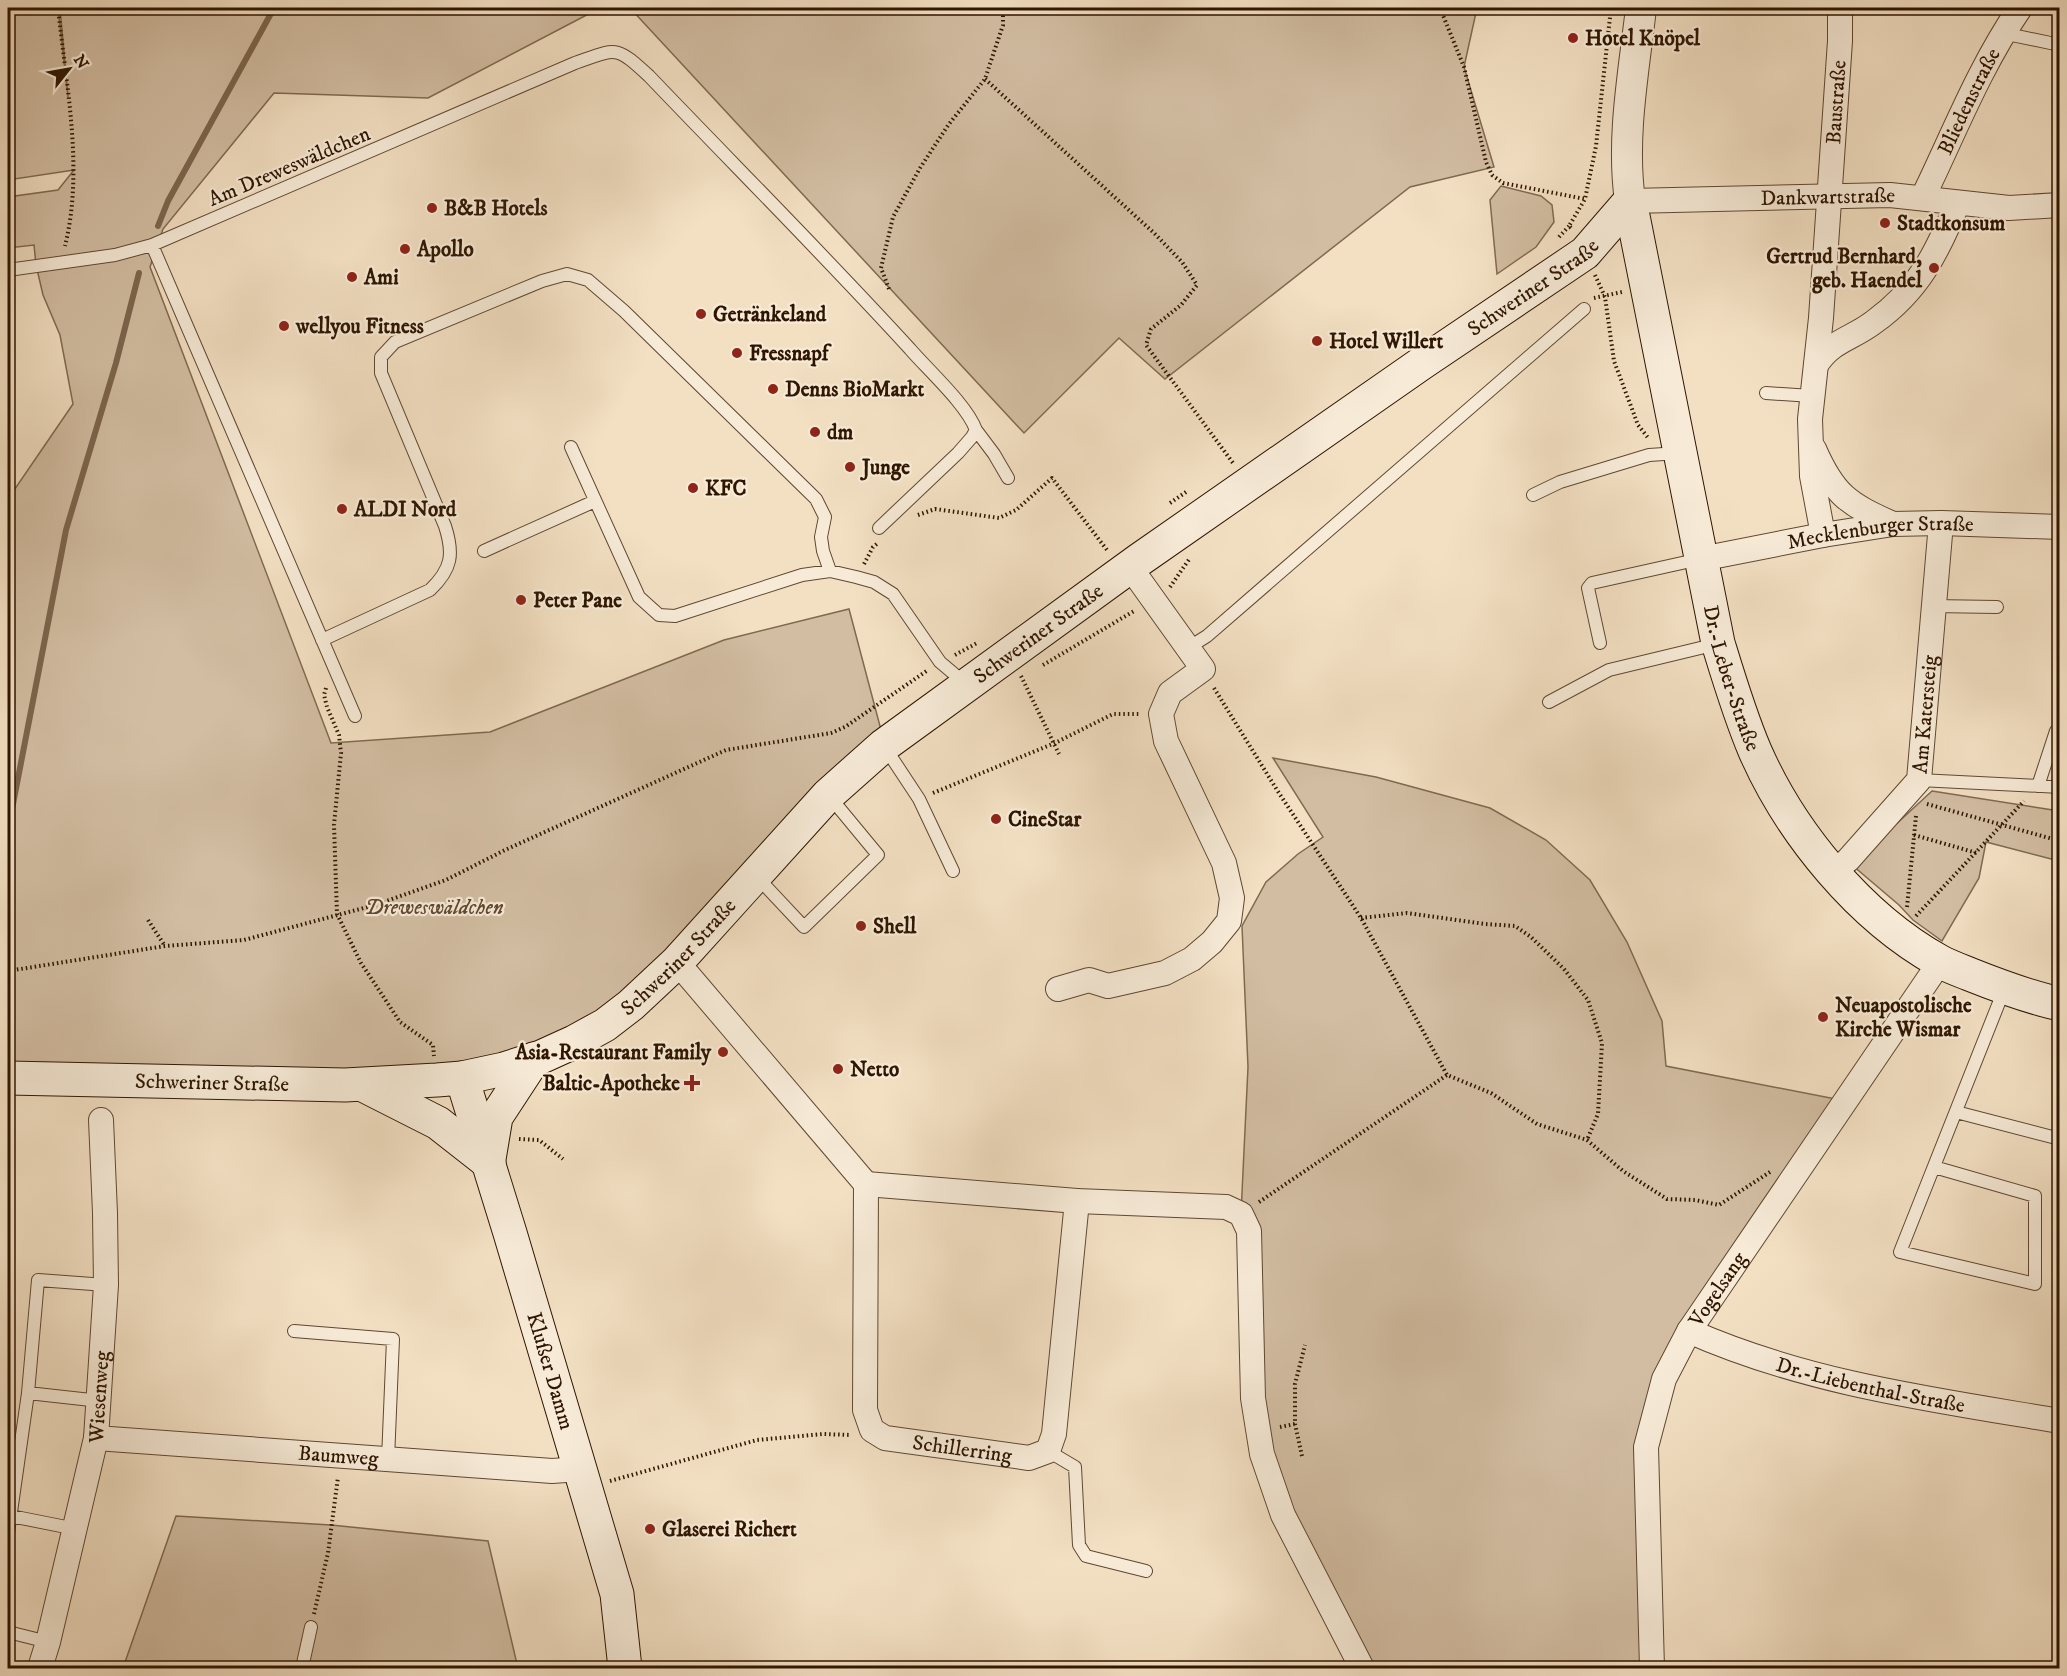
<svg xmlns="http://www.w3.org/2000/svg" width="2067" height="1676" viewBox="0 0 2067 1676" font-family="'IM FELL DW Pica',serif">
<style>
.green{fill:#d2bda2;stroke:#806951;stroke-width:1.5}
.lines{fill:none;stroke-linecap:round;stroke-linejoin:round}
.stream{stroke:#7c654d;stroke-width:6}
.service-casing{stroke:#604831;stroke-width:14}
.minor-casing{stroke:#604831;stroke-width:26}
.tertiary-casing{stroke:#604831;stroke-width:32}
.secondary-casing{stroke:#2f1500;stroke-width:35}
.path{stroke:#2f1500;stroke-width:4;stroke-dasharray:1.5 3;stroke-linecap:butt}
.service{stroke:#f7ebd8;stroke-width:12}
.minor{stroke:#f7ebd8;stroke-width:24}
.tertiary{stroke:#f7ebd8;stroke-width:30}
.secondary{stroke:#f7ebd8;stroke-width:33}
.poi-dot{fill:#8f2418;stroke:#f7ebd8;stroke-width:2}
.labels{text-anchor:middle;stroke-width:4.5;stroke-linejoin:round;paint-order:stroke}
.poi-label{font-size:21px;font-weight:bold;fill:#2f1500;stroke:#f7ebd8;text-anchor:start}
.street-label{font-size:21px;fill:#2f1500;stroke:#f7ebd8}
.park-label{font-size:21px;font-style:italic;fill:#604731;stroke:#f7ebd8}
</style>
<rect width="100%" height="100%" fill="#f3e0c3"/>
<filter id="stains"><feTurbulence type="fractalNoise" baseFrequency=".00333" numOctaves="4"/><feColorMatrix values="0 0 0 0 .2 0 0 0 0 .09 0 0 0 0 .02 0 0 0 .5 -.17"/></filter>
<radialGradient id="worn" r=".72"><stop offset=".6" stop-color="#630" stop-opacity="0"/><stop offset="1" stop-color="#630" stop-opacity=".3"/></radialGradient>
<path class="green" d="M 8,8 L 58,8 L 68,97 L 60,8 L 600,8 L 428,98 L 274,93 L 163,229 L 150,267 L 331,743 L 490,732 L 724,640 L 849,609 L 885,745 L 677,962 L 504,1069 L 8,1077 L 8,499 L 73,404 L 60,335 L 43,295 L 36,265 L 34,245 L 8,248 L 8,197 L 58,190 L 74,170 L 8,180 Z
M 630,8 L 1477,8 L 1464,67 L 1494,167 L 1410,187 L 1165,379 L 1119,338 L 1024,433 Z
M 1501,186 L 1541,196 L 1552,205 L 1554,222 L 1536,247 L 1497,274 L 1490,200 Z
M 1273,758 L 1376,777 L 1490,808 L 1546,840 L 1590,880 L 1627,942 L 1662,1021 L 1666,1066 L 1846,1101 L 1689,1331 L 1646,1447 L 1652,1668 L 1362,1668 L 1262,1454 L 1241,1214 L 1248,1067 L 1242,926 L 1266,882 L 1298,854 L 1323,837 Z
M 1932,791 L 2059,811 L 2059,861 L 1986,842 L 1979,878 L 1942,941 L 1913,920 L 1899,905 L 1852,865 Z
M 176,1516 L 331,1525 L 488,1541 L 517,1664 L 516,1668 L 123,1668 Z"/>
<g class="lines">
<path class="stream" d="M 158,226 L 168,201 L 274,8
M 8,830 L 66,530 L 116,363 L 139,273"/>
<g class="service-casing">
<path id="service" d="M 2002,33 L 2060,45
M 152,245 L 355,716
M 8,270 L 115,255 L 152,245 L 575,63 C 618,48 615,45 649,76 C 736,167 825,256 910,349 C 928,370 967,405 976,430 L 972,437 L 958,453 L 879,528
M 1766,393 L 1812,396
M 976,430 L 994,454 L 1008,478
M 571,447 L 639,597 L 659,615 L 675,616 L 802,575 L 830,571 L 856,577 L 874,582 L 893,594 L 940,662 L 966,684
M 1533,495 L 1560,482 L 1649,455 L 1679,453
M 484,551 L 595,501
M 1932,606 L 1997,607
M 322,640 L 430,590 C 452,569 454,554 445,526 L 381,373 L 381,357 L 395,342 L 542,281 L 567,274 L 588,280 L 624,311 L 816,499 L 825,517 L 821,537 L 823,551 L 830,571
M 1600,643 L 1588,588 L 1592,583 L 1700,559
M 1188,648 L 1207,636 L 1584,309
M 1549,702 L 1609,670 L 1717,644
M 884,746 L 919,799 L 953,871
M 1919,780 L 2060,787
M 2038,786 L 2056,731 L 2060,728
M 757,877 L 804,927 L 878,855 L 830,797
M 1956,1112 L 2060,1139
M 1934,1167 L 2035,1196 L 2035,1284 L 1900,1252 L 2004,990
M 294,1331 L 393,1339 L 388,1459
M 28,1393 L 100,1401
M 1048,1451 L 1075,1467 L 1079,1545 L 1086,1556 L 1146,1571
M 11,1516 L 76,1529
M 8,1533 L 28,1393 L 38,1280 L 106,1285
M 8,1632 L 48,1642
M 302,1668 L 311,1627"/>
</g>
<g class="minor-casing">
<g id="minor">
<path id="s1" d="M 1923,197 C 1954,133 1980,66 2020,8"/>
<path id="s2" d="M 1630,201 L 1890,195 L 2009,208 L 2060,205"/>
<path d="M 1816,365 C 1832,340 1852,339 1874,322 C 1920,289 1936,253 1958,203"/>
<path d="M 1814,449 C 1834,495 1848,504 1893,524"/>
<path id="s3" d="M 1823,535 L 1812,476 L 1810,419 L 1821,318 L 1840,41 L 1840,8"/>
<path id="s4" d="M 1701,559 L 1823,535 L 1893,524 L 1941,523 L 2060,527"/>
<path id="s5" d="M 1833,872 L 1848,860 L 1919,780 L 1941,523"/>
<path id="s6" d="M 677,962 L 866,1184 L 865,1410 L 872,1430 L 885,1438 L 1029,1458 L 1048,1451 L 1054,1434 L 1077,1201"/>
<path d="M 1058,989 L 1089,980 L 1108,986 L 1165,973 L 1192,959 L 1212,942 L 1229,921 L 1232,898 L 1224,863 L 1166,741 L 1161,714 L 1170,693 L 1203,669 L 1130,567"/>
<path d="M 866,1184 L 1077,1201 L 1226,1207 L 1241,1214 L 1249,1231 L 1253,1398 L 1262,1454 L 1283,1515 L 1362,1668"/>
<path id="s7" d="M 1689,1331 C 1806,1383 1934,1400 2060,1421"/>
<path id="s8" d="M 96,1438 L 552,1471 L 580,1469"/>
<path id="s9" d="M 40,1668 L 48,1642 L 96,1438 L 106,1285 L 105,1213 L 101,1120"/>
<path id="s10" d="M 1652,1668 L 1646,1447 L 1664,1379 L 1689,1331 L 1940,962"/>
</g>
</g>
<g class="tertiary-casing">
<path id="tertiary" d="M 1630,201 C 1621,137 1634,71 1641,8"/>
</g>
<g class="secondary-casing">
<g id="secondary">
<path id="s11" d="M 1630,201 L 1718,643 C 1729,679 1740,716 1755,751 C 1791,833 1860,917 1939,961 C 1948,966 1959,970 1969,974 C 1999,986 2028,997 2060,1004"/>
<path id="s12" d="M 8,1078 L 345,1085 L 437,1080 L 462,1078 L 504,1069 L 541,1057 L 574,1042 L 605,1025 L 631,1005 L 677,962 L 828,795 L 883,746 L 1139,560 L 1422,363 L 1585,253 L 1630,201"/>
<path id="s13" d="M 462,1078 L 510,1233 L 617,1594 L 625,1668"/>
<path d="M 365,1086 L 438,1123 L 489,1163"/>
<path d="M 489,1159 L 496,1117 L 534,1059"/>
</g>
</g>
<path class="path" d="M 58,8 C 66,85 84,170 65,246
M 1440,8 L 1464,67 L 1486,162 L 1492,175 L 1503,183 L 1585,199
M 985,79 L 1154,233 L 1182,262 L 1197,285 L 1181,305 L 1151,329 L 1146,345 L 1233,463
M 1571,228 L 1569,226 L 1585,199 L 1596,146 L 1611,8
M 1559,237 L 1569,226
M 1595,275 L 1605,297 L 1614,361 L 1638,425 L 1649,439
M 889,289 L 881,268 L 893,217 L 920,168 L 949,124 L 985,79 L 1003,25 L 1003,8
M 1594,298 L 1622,292
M 1170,503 L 1186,492
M 918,515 L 935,509 L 999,518 L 1016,510 L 1052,478 L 1107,550
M 864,564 L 873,547 L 878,543
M 1170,587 L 1190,558
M 955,655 L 977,643
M 1043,665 L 1134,611
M 1021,676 L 1059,754
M 326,688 L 324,695 L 327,707 L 339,735 L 341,753 L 334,825 L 337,914 L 361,963 L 400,1022 L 433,1045 L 434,1056
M 1214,688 L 1277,790 L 1361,918 L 1447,1075 L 1491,1093 L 1537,1124 L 1587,1140 L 1623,1171 L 1667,1199 L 1695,1200 L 1719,1205 L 1770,1172
M 933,793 L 1055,743 L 1113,714 L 1140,714
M 1927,804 L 2060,841
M 1914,835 L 1977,853
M 1907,907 L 1916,816
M 1916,916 L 2024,801
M 1361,918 L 1407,913 L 1485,924 L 1515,926 L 1531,937 L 1564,969 L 1588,1000 L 1602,1043 L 1598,1114 L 1587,1140
M 148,920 L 165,946
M 8,971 L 165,946 L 244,940 L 375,905 L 446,880 L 505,850 L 726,750 L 831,733 L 845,727 L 928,670
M 519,1139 L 539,1140 L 563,1159
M 1259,1202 L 1447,1075
M 1280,1427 L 1295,1424
M 1302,1456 L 1295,1424 L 1295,1384 L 1305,1345
M 610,1481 L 757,1440 L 823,1434 L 851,1435
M 314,1614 L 328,1553 L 338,1477"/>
<use href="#service" class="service"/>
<use href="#minor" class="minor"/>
<use href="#tertiary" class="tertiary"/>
<use href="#secondary" class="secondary"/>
</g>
<g class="poi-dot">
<circle cx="1573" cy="38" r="6"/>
<circle cx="432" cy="208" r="6"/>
<circle cx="1885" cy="223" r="6"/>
<circle cx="405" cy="249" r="6"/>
<circle cx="1934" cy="268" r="6"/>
<circle cx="352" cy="277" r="6"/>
<circle cx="701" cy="314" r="6"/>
<circle cx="284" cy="326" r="6"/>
<circle cx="1317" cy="341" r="6"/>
<circle cx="737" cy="353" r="6"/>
<circle cx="773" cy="389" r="6"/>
<circle cx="815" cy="432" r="6"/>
<circle cx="850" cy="467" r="6"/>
<circle cx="693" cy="488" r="6"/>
<circle cx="342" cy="509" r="6"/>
<circle cx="521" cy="600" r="6"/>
<circle cx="996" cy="819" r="6"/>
<circle cx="861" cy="926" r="6"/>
<circle cx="1823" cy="1017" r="6"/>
<circle cx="723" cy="1052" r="6"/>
<circle cx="838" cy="1069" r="6"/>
<path d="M689 1074h6v6h6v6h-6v6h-6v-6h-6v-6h6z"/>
<circle cx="650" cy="1529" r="6"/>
</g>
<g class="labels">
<g class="poi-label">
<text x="1585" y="45">Hotel Knöpel</text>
<text x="444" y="215">B&amp;B Hotels</text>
<text x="1897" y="230">Stadtkonsum</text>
<text x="417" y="256">Apollo</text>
<text x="1922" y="263" text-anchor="end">Gertrud Bernhard,<tspan x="1922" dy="24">geb. Haendel</tspan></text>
<text x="364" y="284">Ami</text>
<text x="713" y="321">Getränkeland</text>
<text x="296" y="333">wellyou Fitness</text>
<text x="1329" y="348">Hotel Willert</text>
<text x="749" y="360">Fressnapf</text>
<text x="785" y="396">Denns BioMarkt</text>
<text x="827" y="439">dm</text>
<text x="862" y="474">Junge</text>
<text x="705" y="495">KFC</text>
<text x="354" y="516">ALDI Nord</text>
<text x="533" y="607">Peter Pane</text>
<text x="1008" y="826">CineStar</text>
<text x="873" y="933">Shell</text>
<text x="1835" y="1012">Neuapostolische<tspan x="1835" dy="24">Kirche Wismar</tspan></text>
<text x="711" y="1059" text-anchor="end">Asia-Restaurant Family</text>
<text x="850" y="1076">Netto</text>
<text x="680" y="1090" text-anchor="end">Baltic-Apotheke</text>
<text x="662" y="1536">Glaserei Richert</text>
</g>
<g class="street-label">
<text dy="7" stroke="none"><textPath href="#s3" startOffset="435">Baustraße</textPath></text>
<text dy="7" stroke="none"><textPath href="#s1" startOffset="106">Bliedenstraße</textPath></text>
<text transform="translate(289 166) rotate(-23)" y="7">Am Dreweswäldchen</text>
<text dy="7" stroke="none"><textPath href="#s2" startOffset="198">Dankwartstraße</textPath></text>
<text dy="7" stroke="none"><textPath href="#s12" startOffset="1798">Schweriner Straße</textPath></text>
<text dy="7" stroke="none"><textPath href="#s4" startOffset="182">Mecklenburger Straße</textPath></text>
<text dy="7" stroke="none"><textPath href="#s12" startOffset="1194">Schweriner Straße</textPath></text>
<text dy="7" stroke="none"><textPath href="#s11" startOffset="488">Dr.-Leber-Straße</textPath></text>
<text dy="7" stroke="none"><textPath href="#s5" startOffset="192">Am Katersteig</textPath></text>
<text dy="7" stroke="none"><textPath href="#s12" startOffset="708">Schweriner Straße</textPath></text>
<text dy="7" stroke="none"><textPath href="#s12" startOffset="204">Schweriner Straße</textPath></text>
<text dy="7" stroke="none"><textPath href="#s10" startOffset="396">Vogelsang</textPath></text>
<text dy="7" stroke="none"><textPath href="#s13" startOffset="306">Klußer Damm</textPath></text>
<text dy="7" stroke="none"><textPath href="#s7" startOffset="190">Dr.-Liebenthal-Straße</textPath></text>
<text dy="7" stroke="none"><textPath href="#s9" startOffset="278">Wiesenweg</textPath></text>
<text dy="7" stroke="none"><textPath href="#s6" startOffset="632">Schillerring</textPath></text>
<text dy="7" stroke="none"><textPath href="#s8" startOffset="243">Baumweg</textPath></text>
</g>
<g class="park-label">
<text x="434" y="914">Dreweswäldchen</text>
</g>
</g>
<rect width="2067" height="1676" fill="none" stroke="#f3e0c3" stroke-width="30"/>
<rect x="9" y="9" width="2049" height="1658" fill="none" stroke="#2f1500" stroke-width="3"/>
<rect x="15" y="15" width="2037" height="1646" fill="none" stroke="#2f1500" stroke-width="1.5"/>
<g transform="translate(69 69) rotate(59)" stroke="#f7ebd8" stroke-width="4.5" paint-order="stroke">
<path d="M0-4.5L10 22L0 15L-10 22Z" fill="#2f1500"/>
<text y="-9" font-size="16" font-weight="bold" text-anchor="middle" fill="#2f1500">N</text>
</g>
<rect width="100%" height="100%" filter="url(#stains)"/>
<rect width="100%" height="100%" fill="url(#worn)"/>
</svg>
